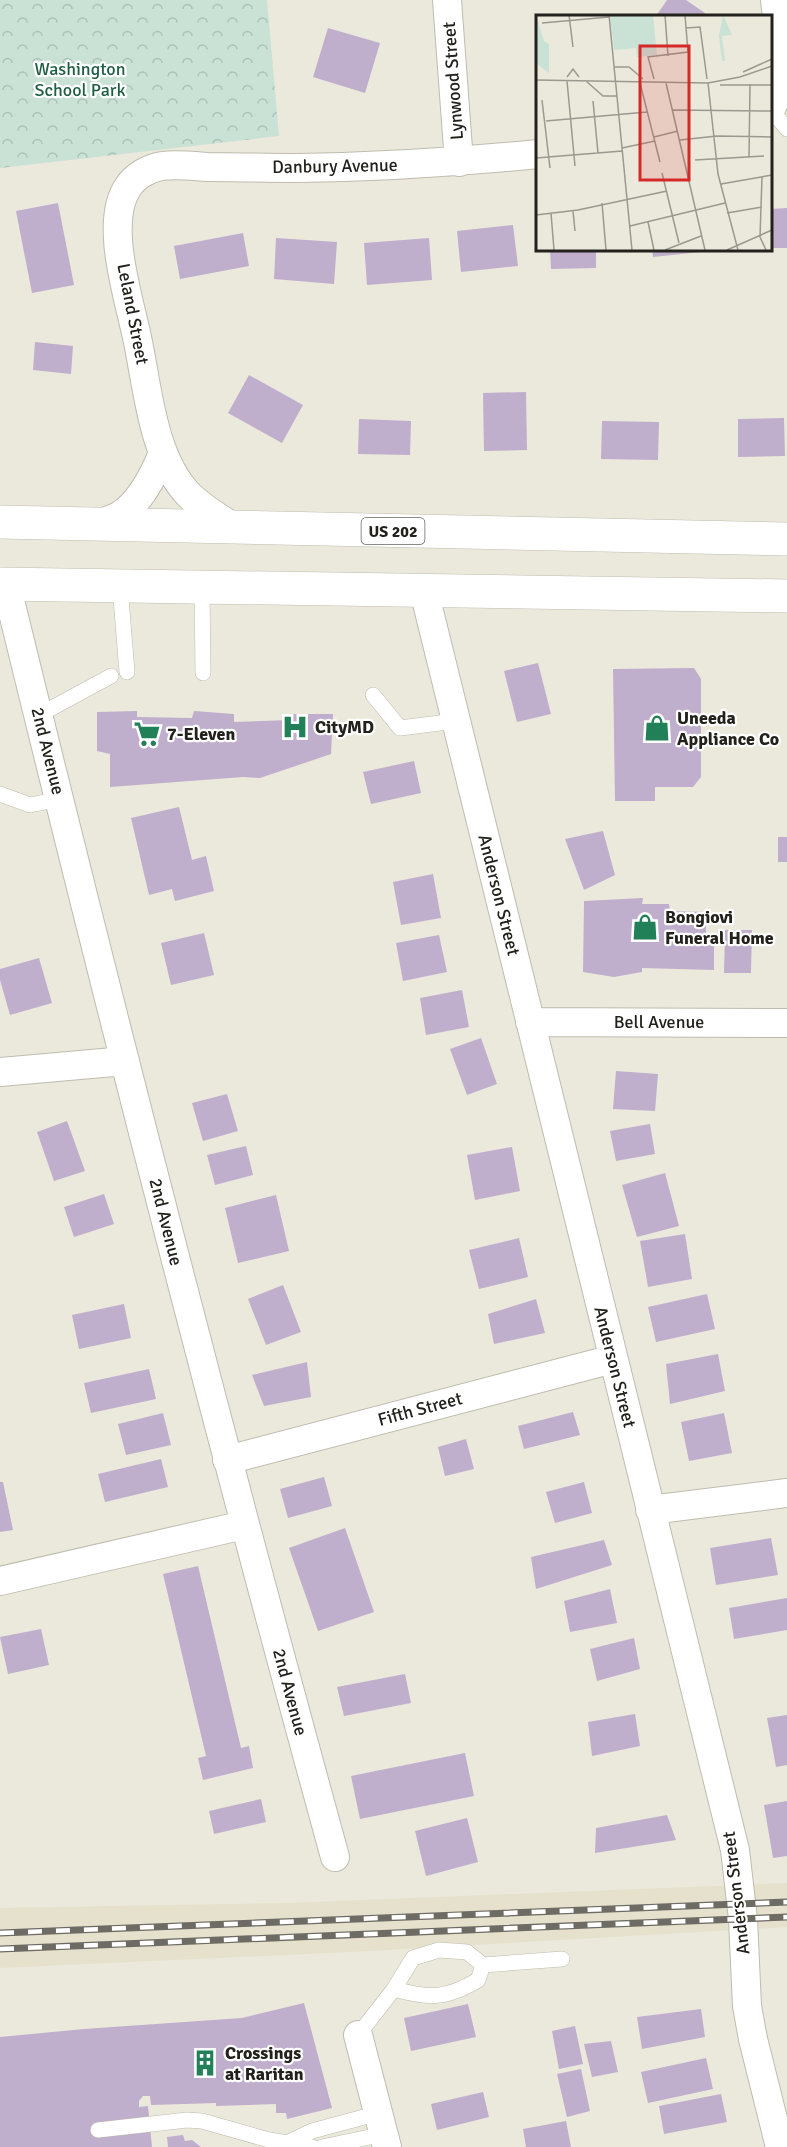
<svg xmlns="http://www.w3.org/2000/svg" width="787" height="2147" viewBox="0 0 787 2147" font-family="Signika,sans-serif">
<style>
.built{fill:#e5e1cc}
.forest{fill:url(#forest-crowns)}
.building{fill:#c0aecd}
.lines{fill:none;stroke-linecap:round;stroke-linejoin:round}
.lane-casing{stroke:#bebcaf;stroke-width:16}
.street-casing{stroke:#bebcaf;stroke-width:30}
.highway-casing{stroke:#bebcaf;stroke-width:34}
.lane{stroke:#fff;stroke-width:15}
.street{stroke:#fff;stroke-width:28}
.highway{stroke:#fff;stroke-width:33}
.rail-casing{stroke:#6d6b64;stroke-width:7}
.rail{stroke:#fff;stroke-width:4.5;stroke-dasharray:14;stroke-linecap:butt}
.labels{text-anchor:middle;stroke-width:4.5;stroke-linejoin:round;paint-order:stroke}
.shield{fill:#fff;stroke:#646460;stroke-width:1.5}
.shield-label{font-size:16px;font-weight:bold;fill:#22211c}
.park-label{font-size:18px;fill:#1f5e45;stroke:#fff}
.street-label{font-size:18px;fill:#22211c;stroke:#fff}
.poi-label{font-size:18px;font-weight:bold;fill:#22211c;stroke:#fff;text-anchor:start}
.inset-road{fill:none;stroke:#9b998f;stroke-width:1.5}
.view{fill:#d62828;fill-opacity:0.15;stroke:#d62828;stroke-width:3}
.inset-edge{fill:none;stroke:#22211c;stroke-width:3}
</style>
<defs>
<pattern id="forest-crowns" width="20" height="18" patternUnits="userSpaceOnUse" patternTransform="scale(1.5)"><rect width="20" height="18" fill="#cae1d5"/><path d="M2 6a3 3 0 1 1 6 0M12 15a3 3 0 1 1 6 0" fill="none" stroke="#adc1b6"/></pattern>
</defs>
<rect width="100%" height="100%" fill="#ebe9dc"/>
<path class="built" d="M 787,1883 L 787,1927 L 351,1952 L 0,1968 L 0,1908 L 288,1903 Z"/>
<path class="forest" d="M 0,0 L 267,0 L 279,136 L 0,168 Z"/>
<path class="building" d="M 667,0 L 686,0 L 705,13 L 702,16 L 656,16 Z
M 328,28 L 380,43 L 365,93 L 313,77 Z
M 58,203 L 74,285 L 32,293 L 16,211 Z
M 787,208 L 787,248 L 770,248 L 770,209 Z
M 513,225 L 518,266 L 461,272 L 457,231 Z
M 243,233 L 249,266 L 180,279 L 174,246 Z
M 276,238 L 337,242 L 334,284 L 274,279 Z
M 429,238 L 432,280 L 367,285 L 364,243 Z
M 550,249 L 596,249 L 596,268 L 551,269 Z
M 652,249 L 710,249 L 710,251 L 653,257 Z
M 35,342 L 73,346 L 71,374 L 33,370 Z
M 249,375 L 303,405 L 282,443 L 228,413 Z
M 526,392 L 527,450 L 484,451 L 483,393 Z
M 784,418 L 785,456 L 738,457 L 738,419 Z
M 359,419 L 411,421 L 410,455 L 358,454 Z
M 602,421 L 659,422 L 658,460 L 601,459 Z
M 538,663 L 551,714 L 517,722 L 504,671 Z
M 694,668 L 701,679 L 701,777 L 693,787 L 655,787 L 655,801 L 615,801 L 613,669 Z
M 137,711 L 137,717 L 192,718 L 194,711 L 234,714 L 234,722 L 291,720 L 292,714 L 333,714 L 331,754 L 260,778 L 243,777 L 110,787 L 110,754 L 97,751 L 97,712 Z
M 414,761 L 421,793 L 371,804 L 363,772 Z
M 179,807 L 192,860 L 206,856 L 214,891 L 175,901 L 172,889 L 149,895 L 131,818 Z
M 603,831 L 615,875 L 584,890 L 565,839 Z
M 778,837 L 787,837 L 787,862 L 778,862 Z
M 433,874 L 441,918 L 401,925 L 393,882 Z
M 643,898 L 642,904 L 669,904 L 670,911 L 706,912 L 706,942 L 714,942 L 714,970 L 642,968 L 642,972 L 614,977 L 583,972 L 584,901 Z
M 725,930 L 752,930 L 751,973 L 724,973 Z
M 204,933 L 214,975 L 171,985 L 161,943 Z
M 439,935 L 447,972 L 403,981 L 396,943 Z
M 39,958 L 52,1003 L 10,1015 L 0,980 L 0,969 Z
M 462,990 L 469,1027 L 426,1035 L 420,998 Z
M 481,1038 L 497,1084 L 467,1095 L 450,1049 Z
M 616,1071 L 658,1074 L 655,1111 L 613,1109 Z
M 227,1094 L 238,1131 L 203,1141 L 192,1103 Z
M 67,1121 L 85,1171 L 54,1181 L 37,1132 Z
M 650,1124 L 655,1154 L 616,1161 L 610,1131 Z
M 246,1146 L 253,1175 L 215,1185 L 207,1155 Z
M 512,1147 L 520,1191 L 475,1200 L 467,1155 Z
M 665,1173 L 679,1226 L 637,1237 L 622,1185 Z
M 104,1194 L 114,1224 L 74,1237 L 64,1207 Z
M 276,1195 L 289,1251 L 238,1263 L 225,1208 Z
M 685,1234 L 692,1279 L 648,1287 L 640,1241 Z
M 519,1238 L 528,1277 L 479,1289 L 469,1250 Z
M 283,1285 L 301,1332 L 266,1345 L 248,1299 Z
M 707,1294 L 715,1329 L 656,1342 L 648,1307 Z
M 536,1299 L 545,1333 L 494,1344 L 488,1314 Z
M 124,1304 L 131,1338 L 79,1349 L 72,1315 Z
M 718,1354 L 725,1391 L 670,1404 L 666,1364 Z
M 307,1362 L 311,1397 L 264,1406 L 252,1375 Z
M 149,1369 L 156,1399 L 91,1413 L 84,1383 Z
M 573,1412 L 580,1435 L 524,1449 L 518,1426 Z
M 163,1413 L 171,1445 L 126,1455 L 118,1424 Z
M 724,1413 L 732,1453 L 689,1461 L 681,1422 Z
M 466,1439 L 474,1469 L 445,1476 L 438,1447 Z
M 161,1459 L 168,1487 L 105,1502 L 98,1474 Z
M 324,1477 L 332,1506 L 288,1518 L 280,1489 Z
M 0,1482 L 3,1482 L 13,1530 L 0,1532 Z
M 584,1482 L 592,1513 L 555,1523 L 546,1492 Z
M 345,1528 L 374,1612 L 318,1631 L 289,1548 Z
M 771,1538 L 778,1575 L 716,1585 L 710,1548 Z
M 604,1540 L 612,1565 L 536,1589 L 531,1557 Z
M 198,1566 L 241,1748 L 249,1746 L 253,1768 L 203,1780 L 198,1758 L 206,1756 L 163,1574 Z
M 610,1589 L 617,1623 L 570,1632 L 564,1601 Z
M 787,1598 L 787,1630 L 734,1639 L 729,1608 Z
M 41,1629 L 49,1665 L 8,1674 L 0,1637 Z
M 634,1638 L 640,1669 L 597,1681 L 590,1649 Z
M 405,1674 L 411,1703 L 344,1716 L 337,1687 Z
M 635,1714 L 640,1746 L 592,1756 L 588,1722 Z
M 787,1715 L 787,1765 L 776,1767 L 767,1718 Z
M 465,1753 L 474,1796 L 360,1819 L 351,1776 Z
M 261,1799 L 266,1822 L 214,1834 L 209,1811 Z
M 787,1801 L 787,1856 L 773,1858 L 764,1805 Z
M 667,1815 L 676,1840 L 595,1853 L 596,1828 Z
M 467,1818 L 478,1862 L 426,1876 L 415,1831 Z
M 304,2003 L 332,2108 L 287,2119 L 286,2113 L 276,2113 L 276,2104 L 216,2106 L 216,2103 L 151,2105 L 150,2096 L 143,2096 L 139,2101 L 139,2107 L 148,2106 L 152,2147 L 0,2147 L 0,2037 L 84,2029 L 242,2018 Z
M 468,2004 L 476,2037 L 411,2051 L 404,2018 Z
M 701,2009 L 705,2037 L 642,2049 L 637,2017 Z
M 575,2026 L 583,2064 L 559,2069 L 552,2031 Z
M 611,2041 L 618,2072 L 592,2077 L 584,2044 Z
M 706,2058 L 713,2089 L 648,2103 L 641,2072 Z
M 581,2069 L 590,2111 L 567,2117 L 557,2074 Z
M 483,2092 L 489,2117 L 437,2130 L 431,2104 Z
M 721,2094 L 727,2122 L 664,2134 L 659,2106 Z
M 566,2121 L 571,2147 L 526,2147 L 523,2129 Z
M 183,2135 L 185,2141 L 192,2140 L 201,2147 L 168,2147 L 167,2137 Z"/>
<g class="lines">
<g class="lane-casing">
<path id="lane" d="M 771,110 L 787,129
M 120,586 L 127,672
M 202,588 L 203,673
M 373,695 L 400,728 L 456,721
M 39,715 L 111,676
M 0,794 L 30,805 L 60,799
M 394,1989 C 430,1999 446,1999 478,1980 L 483,1965 L 562,1959
M 358,2035 L 394,1989 L 413,1958 L 439,1950 L 467,1952 L 483,1965
M 98,2130 L 187,2120 L 202,2121 L 269,2140 L 312,2147
M 289,2142 L 312,2131 L 379,2113
M 322,2147 L 384,2134"/>
</g>
<g class="street-casing">
<path id="street" d="M 447,0 L 459,162
M 770,111 C 787,79 779,35 775,0
M 101,523 C 106,521 113,519 119,516 C 140,503 154,475 163,453
M 233,527 C 218,517 202,508 189,495 C 153,458 148,391 138,342 C 130,301 103,223 128,187 C 135,176 149,168 162,166 C 177,164 192,166 207,167 C 237,167 268,168 298,168 C 378,167 458,162 538,154
M 6,584 C 110,1010 219,1435 335,1857
M 424,591 L 735,1850 L 743,1919 L 747,2006 L 753,2039 L 780,2147
M 530,1022 L 787,1023
M 0,1072 L 125,1061
M 227,1460 L 613,1359
M 650,1510 L 787,1493
M 0,1581 L 244,1525
M 358,2035 L 387,2147"/>
</g>
<g class="highway-casing">
<path id="highway" d="M 0,522 L 787,539
M 0,584 L 787,596"/>
</g>
<use href="#lane" class="lane"/>
<use href="#street" class="street"/>
<use href="#highway" class="highway"/>
<g class="rail-casing">
<path id="rail" d="M 0,1933 L 787,1902
M 0,1949 L 787,1917"/>
</g>
<use href="#rail" class="rail"/>
</g>
<defs>
<g id="hospital-bare" transform="scale(2.07)"><path d="M-5-5h3v3.5h4V-5h3V5h-3V1.5h-4V5h-3Z" fill="#218058" stroke="#fff" stroke-width="2.5" paint-order="stroke"/></g>
<g id="shop-bare" transform="scale(2.07)"><path d="M-5-2.5h2.3a2.7 3.5 0 0 1 5.4 0H5L5.5 6h-11ZM-1.5-2.5h3a1.5 2.3 0 0 0-3 0Z" fill="#218058" stroke="#fff" stroke-width="2.5" paint-order="stroke"/></g>
<g id="supermarket-bare" transform="scale(2.07)"><path d="M-6-5.5h2.5l.6 2H6L4.5 2H-2.5L-4.4-4H-6ZM-1.5 3.2a1.3 1.3 0 1 0 .1 0ZM3 3.2a1.3 1.3 0 1 0 .1 0Z" fill="#218058" stroke="#fff" stroke-width="2.5" paint-order="stroke"/></g>
<g id="building-bare" transform="scale(2.07)"><path d="M-4-6H4V6H1V3H-1V6H-4ZM-2.5-4.3h1.7v1.8h-1.7ZM.8-4.3h1.7v1.8H.8ZM-2.5-1h1.7V.8h-1.7ZM.8-1h1.7V.8H.8Z" fill="#218058" stroke="#fff" stroke-width="2.5" paint-order="stroke"/></g>
</defs>
<g fill-rule="evenodd">
<use href="#hospital-bare" x="295" y="727"/>
<use href="#shop-bare" x="657" y="728"/>
<use href="#supermarket-bare" x="147" y="734"/>
<use href="#shop-bare" x="645" y="927"/>
<use href="#building-bare" x="205" y="2063"/>
</g>
<g class="labels">
<rect class="shield" x="361.5" y="518" width="63" height="26" rx="4.5"/>
<g class="shield-label">
<text x="393" y="537">US 202</text>
</g>
<g class="park-label">
<text x="80" y="75">Washington<tspan x="80" dy="21">School Park</tspan></text>
</g>
<g class="street-label">
<text transform="translate(453 81) rotate(-94)" y="6">Lynwood Street</text>
<text transform="translate(335 166) rotate(-1)" y="6">Danbury Avenue</text>
<text transform="translate(133 314) rotate(79)" y="6">Leland Street</text>
<text transform="translate(48 751) rotate(76)" y="6">2nd Avenue</text>
<text transform="translate(499 895) rotate(76)" y="6">Anderson Street</text>
<text x="659" y="1028">Bell Avenue</text>
<text transform="translate(166 1222) rotate(76)" y="6">2nd Avenue</text>
<text transform="translate(615 1367) rotate(76)" y="6">Anderson Street</text>
<text transform="translate(420 1409) rotate(-15)" y="6">Fifth Street</text>
<text transform="translate(290 1692) rotate(75)" y="6">2nd Avenue</text>
<text transform="translate(736 1893) rotate(-97)" y="6">Anderson Street</text>
</g>
<g class="poi-label">
<text x="677" y="724">Uneeda<tspan x="677" dy="21">Appliance Co</tspan></text>
<text x="315" y="733">CityMD</text>
<text x="167" y="740">7-Eleven</text>
<text x="665" y="923">Bongiovi<tspan x="665" dy="21">Funeral Home</tspan></text>
<text x="225" y="2059">Crossings<tspan x="225" dy="21">at Raritan</tspan></text>
</g>
</g>
<g transform="translate(536 15)">
<rect width="236" height="236" fill="#ebe9dc"/>
<path d="M 0,0 L 8,26 L 13,29 L 13,58 L 0,48 ZM 74,0 L 117,0 L 121,40 L 101,42 L 100,33 L 78,35 ZM 187,0 L 196,20 L 186,21 L 189,46 L 186,46 L 183,21 Z" fill="#cae1d5"/>
<path d="M101 22a8 8 0 1 1 16 0a8 8 0 1 1-16 0Z" fill="#cae1d5"/>
<path class="inset-road" d="M 33,0 L 37,32M 73,0 L 96,235M 129,0 L 132,41M 6,8 L 73,2M 150,13 L 164,12 L 171,64M 78,52 L 93,52 L 107,64M 207,57 L 236,44M 31,62 L 37,54 L 43,62M 118,64 L 112,42 L 152,37 L 149,0M 0,65 L 172,68 L 204,62 L 236,51M 31,66 L 39,151M 50,66 L 67,81 L 81,81M 104,68 L 124,147M 130,68 L 169,235M 172,68 L 182,159 L 202,235M 184,70 L 236,70M 6,85 L 14,153M 57,86 L 62,138M 137,95 L 236,96M 10,106 L 111,97M 118,122 L 142,116M 144,125 L 181,121 L 236,122M 86,133 L 119,126M 213,142 L 214,69M 0,143 L 86,136M 159,145 L 228,141M 126,158 L 143,228M 226,162 L 224,222 L 230,235M 185,169 L 236,160M 66,188 L 70,235M 37,196 L 39,216M 15,198 L 18,235M 191,198 L 226,192M 0,200 L 42,195 L 131,176M 112,207 L 118,235M 94,211 L 189,188M 129,235 L 165,221M 191,235 L 236,215"/>
<path class="view" d="M 104,31 L 153,31 L 153,165 L 104,165 Z"/>
<rect width="236" height="236" class="inset-edge"/>
</g>
</svg>
